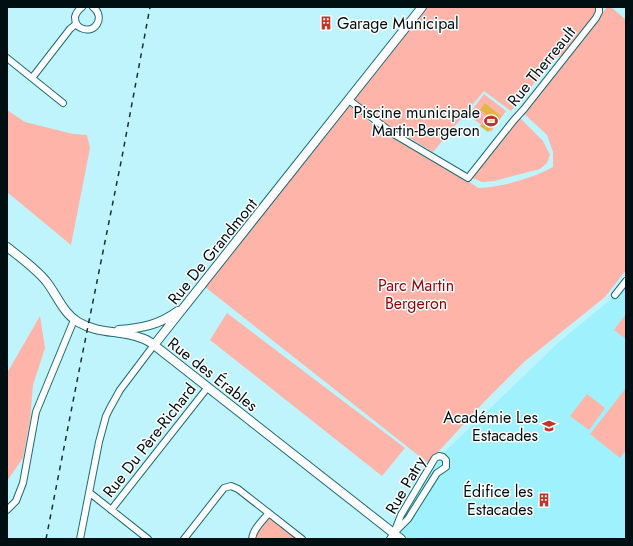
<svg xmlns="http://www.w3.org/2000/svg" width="633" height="546" viewBox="0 0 633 546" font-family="Jost,sans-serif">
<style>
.built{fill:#9ff1fe}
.green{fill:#feb4a9}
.water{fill:#e1b745}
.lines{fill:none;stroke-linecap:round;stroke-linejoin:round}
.minor-casing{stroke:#206b76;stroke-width:8}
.tertiary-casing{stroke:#206b76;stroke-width:10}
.minor{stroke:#fff;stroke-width:6}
.tertiary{stroke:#fff;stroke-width:8}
.rail{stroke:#1b3033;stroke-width:1.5;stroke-dasharray:5 5;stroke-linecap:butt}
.labels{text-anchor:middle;stroke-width:3;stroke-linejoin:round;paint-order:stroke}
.poi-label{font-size:16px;fill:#000f12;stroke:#fff;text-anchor:end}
.street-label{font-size:16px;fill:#000f12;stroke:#fff}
.park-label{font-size:16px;fill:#900205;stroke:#fff}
</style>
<rect width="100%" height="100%" fill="#c0f4fd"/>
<path class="built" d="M 626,280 L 626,539 L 406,539 L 394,530 L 438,458 L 559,342 L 610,300 Z"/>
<path class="green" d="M 422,7 L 597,7 L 595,22 L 607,7 L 611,7 L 626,20 L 626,270 L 605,297 L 524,362 L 484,402 L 428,463 L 200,283 L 345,101 L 372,124 L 479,188 C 502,187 533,178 553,167 L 553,152 L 547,135 L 520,110 L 565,57 L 556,57 L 511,111 L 484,91 L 433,152 L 376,118 L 350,96 Z
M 484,94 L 506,111 L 491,132 L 468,115 Z
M 7,110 L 25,122 L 73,134 L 87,135 L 90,148 L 71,245 L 7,192 Z
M 515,113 L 543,141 L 550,155 L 547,163 L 540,169 L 494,181 L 482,182 L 468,176 Z
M 227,313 L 405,448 L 382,476 L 210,340 Z
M 626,314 L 626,339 L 614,330 Z
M 40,316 L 45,348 L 33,385 L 30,420 L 23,458 L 7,481 L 7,373 Z
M 626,388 L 626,450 L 620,458 L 590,434 Z
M 587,394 L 605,408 L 589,430 L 570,416 Z
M 268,513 L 301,539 L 253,539 Z"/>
<path class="water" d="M 485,103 L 501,116 L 488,132 L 480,126 L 488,116 L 480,110 Z"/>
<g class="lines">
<g class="minor-casing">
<path id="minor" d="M 82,7 C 78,10 76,13 75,17 C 75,22 76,26 81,28 C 95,35 106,17 93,7
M 7,58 L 63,103
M 32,78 L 70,29 L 76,24
M 349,100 L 392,133 L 468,178 L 514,120 L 524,109 L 596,18 L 599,12 L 599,7
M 615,295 L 626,281
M 90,493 L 148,539
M 7,510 L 16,501 L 23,483 L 36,412 L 74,320
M 111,510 L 208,387
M 80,539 L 99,442 L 106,416 L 110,408 L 120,390 L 154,345
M 184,539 L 224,488 L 231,486 L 238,489 L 302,539
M 252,539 C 253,529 263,520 269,513
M 390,539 L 394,533 L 401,515 L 435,458 L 439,456 L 443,457 L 446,460 L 446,467 L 437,473 L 408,519 L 394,533"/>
</g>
<g class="tertiary-casing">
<path id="tertiary" d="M 7,247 C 21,258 35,268 46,281 C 57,295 63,313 78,322 C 98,334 120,330 141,338 C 146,339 150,342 154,345 L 401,539
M 119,330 C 142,328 159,325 178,311
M 154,345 L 422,7"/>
</g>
<use href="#minor" class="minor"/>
<use href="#tertiary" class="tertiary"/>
<path class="rail" d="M 46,539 L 80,366 L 122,157 L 150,7"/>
</g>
<defs>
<g id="building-bare" transform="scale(1.08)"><path d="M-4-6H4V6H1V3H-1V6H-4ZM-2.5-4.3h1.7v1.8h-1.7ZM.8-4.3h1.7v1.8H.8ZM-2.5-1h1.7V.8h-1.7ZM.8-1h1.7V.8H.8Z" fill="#c2352b" stroke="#fff" stroke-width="2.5" paint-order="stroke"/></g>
<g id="stadium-bare" transform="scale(1.08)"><path d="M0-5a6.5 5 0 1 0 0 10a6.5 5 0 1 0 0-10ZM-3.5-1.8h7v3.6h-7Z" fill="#c2352b" stroke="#fff" stroke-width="2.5" paint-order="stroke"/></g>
<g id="school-bare" transform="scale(1.08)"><path d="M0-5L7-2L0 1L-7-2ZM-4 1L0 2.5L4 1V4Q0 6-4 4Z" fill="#c2352b" stroke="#fff" stroke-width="2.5" paint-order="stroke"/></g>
</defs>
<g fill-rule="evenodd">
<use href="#building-bare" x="326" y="23"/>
<use href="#stadium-bare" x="491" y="121"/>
<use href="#school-bare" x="549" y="426"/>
<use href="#building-bare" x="544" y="500"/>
</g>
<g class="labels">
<g class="poi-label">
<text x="337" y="29" text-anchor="start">Garage Municipal</text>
<text x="480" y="118">Piscine municipale<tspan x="480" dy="18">Martin-Bergeron</tspan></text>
<text x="538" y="423">Académie Les<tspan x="538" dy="18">Estacades</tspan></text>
<text x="533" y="497">Édifice les<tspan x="533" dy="18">Estacades</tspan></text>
</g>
<g class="street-label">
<text transform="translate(541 66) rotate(-51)" y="6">Rue Therreault</text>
<text transform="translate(212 251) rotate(-51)" y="6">Rue De Grandmont</text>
<text transform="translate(213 374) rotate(38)" y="6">Rue des Érables</text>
<text transform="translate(149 440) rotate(-52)" y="6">Rue Du Père-Richard</text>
<text transform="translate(405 485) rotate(-60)" y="6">Rue Patry</text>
</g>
<g class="park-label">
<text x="416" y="291">Parc Martin<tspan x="416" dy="18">Bergeron</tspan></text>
</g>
</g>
<rect width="633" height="546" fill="none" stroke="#000f12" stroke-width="16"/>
</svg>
